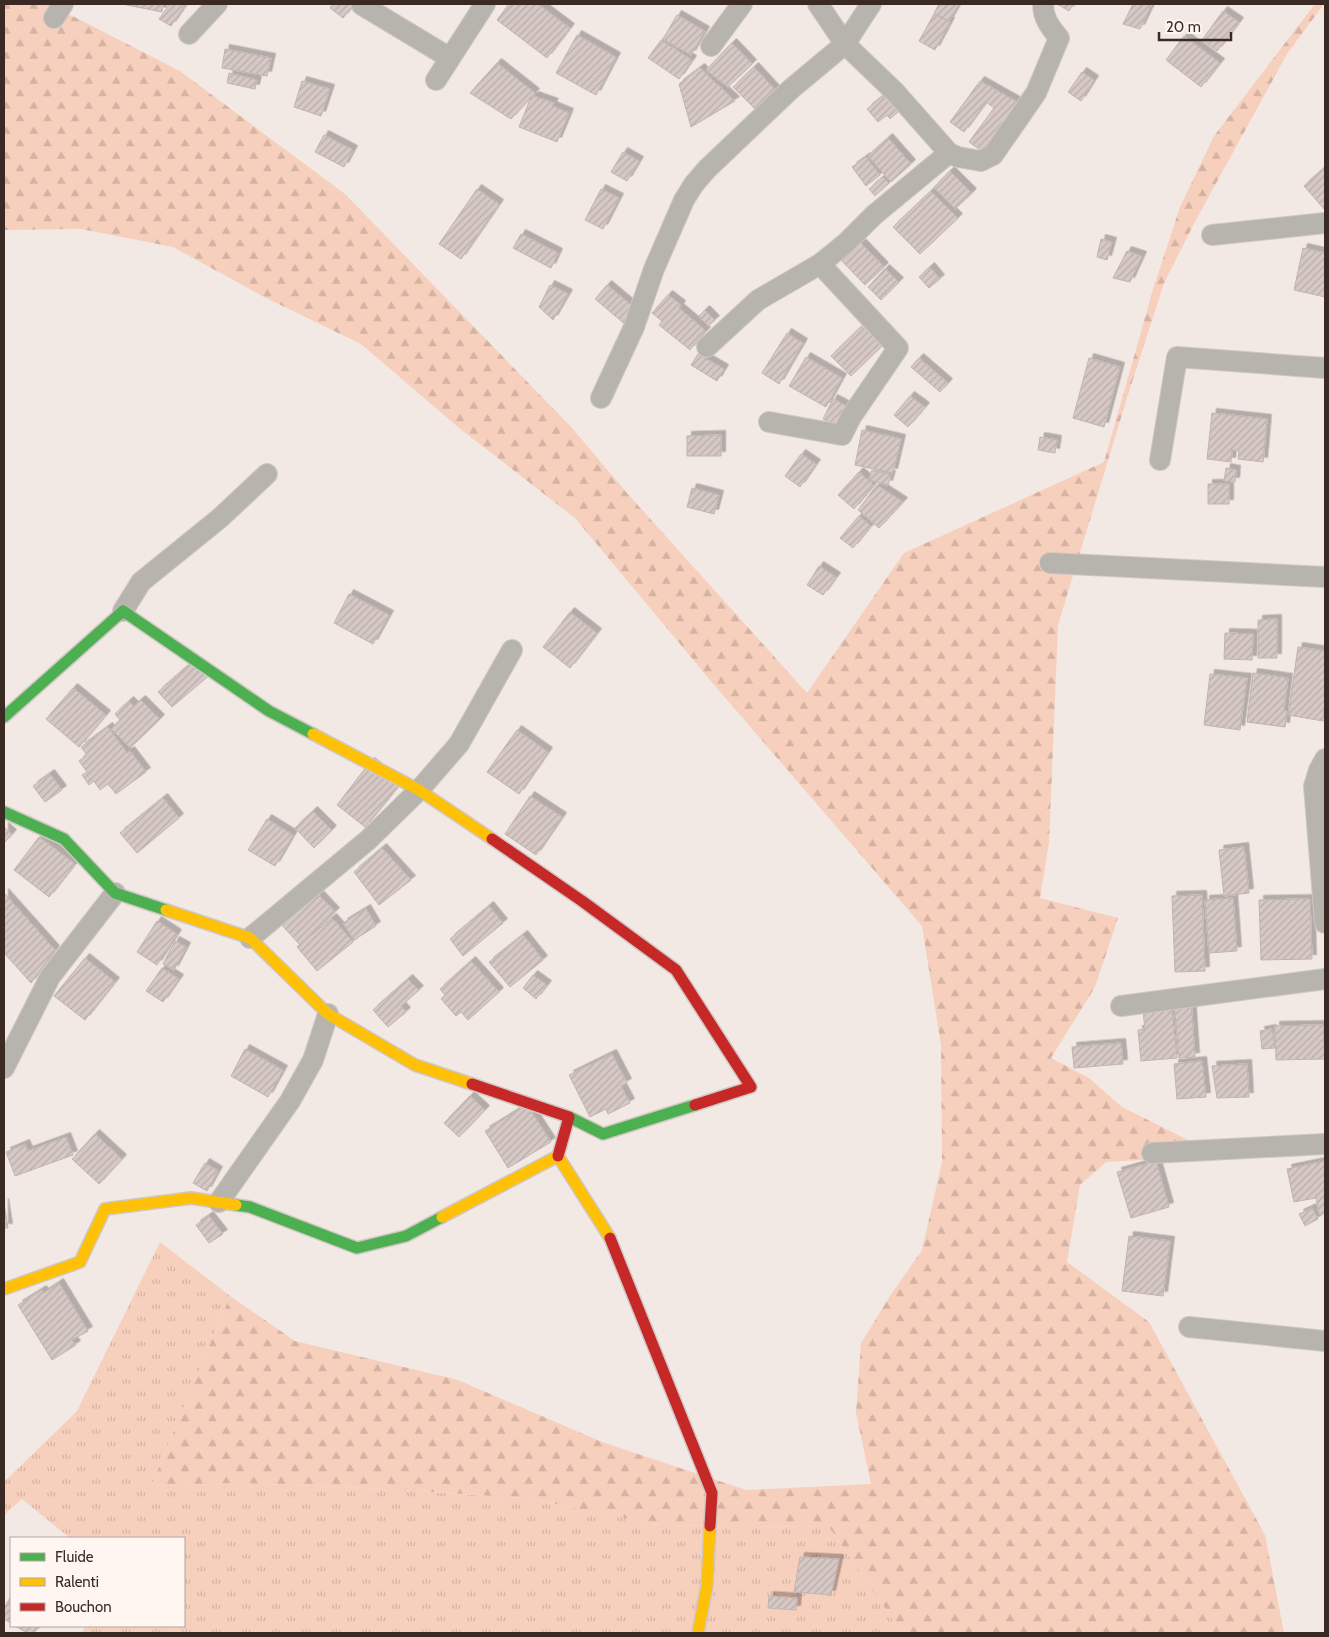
<svg xmlns="http://www.w3.org/2000/svg" width="1329" height="1637" viewBox="0 0 1329 1637" font-family="Cabin,sans-serif">
<style>
.grass{fill:url(#grass-tufts)}
.forest{fill:url(#forest-firs)}
.building{fill:url(#building-hatch);stroke:#c1b4b0;filter:url(#shadow)}
.lines{fill:none;stroke-linecap:round;stroke-linejoin:round}
.street-casing{stroke:#d0c7c3;stroke-width:22}
.fast-casing{stroke:#d0c7c3;stroke-width:14}
.slow-casing{stroke:#d0c7c3;stroke-width:14}
.jam-casing{stroke:#d0c7c3;stroke-width:14}
.street{stroke:#b7b4ae;stroke-width:20}
.fast{stroke:#4caf50;stroke-width:11}
.slow{stroke:#ffc107;stroke-width:11}
.jam{stroke:#c62828;stroke-width:11}
</style>
<defs>
<pattern id="grass-tufts" width="24" height="20" patternUnits="userSpaceOnUse" patternTransform="scale(1.25)"><rect width="24" height="20" fill="#f7cfbd"/><path d="M3 7l-1-3M5 7V3M7 7l1-3M15 17l-1-3M17 17v-4M19 17l1-3" fill="none" stroke="#d5b2a2"/></pattern>
<pattern id="forest-firs" width="22" height="20" patternUnits="userSpaceOnUse" patternTransform="scale(1.25)"><rect width="22" height="20" fill="#f7cfbd"/><path d="M5 1l3.5 6h-7zM16 11l3.5 6h-7z" fill="#d5b2a2"/></pattern>
<pattern id="building-hatch" width="6" height="6" patternUnits="userSpaceOnUse" patternTransform="scale(1.25)"><rect width="6" height="6" fill="#d6c8c5"/><path d="M-1 1l2-2M0 6l6-6M5 7l2-2" fill="none" stroke="#b9aca9"/></pattern>
<filter id="shadow"><feDropShadow dx="4.5" dy="-4.5" stdDeviation="0" flood-color="#0004"/></filter>
</defs>
<rect width="100%" height="100%" fill="#f3e9e4"/>
<path class="grass" d="M 160,1242 L 230,1296 L 151,1486 L 237,1483 L 366,1488 L 526,1498 L 660,1525 L 829,1527 L 902,1633 L 82,1633 L 85,1626 L 184,1626 L 184,1538 L 70,1538 L 22,1499 L 4,1515 L 4,1482 L 77,1411 Z"/>
<path class="forest" d="M 4,4 L 49,4 L 180,71 L 345,194 L 573,429 L 626,492 L 807,693 L 904,553 L 1104,462 L 1154,286 L 1180,207 L 1214,136 L 1315,4 L 1324,4 L 1287,54 L 1196,220 L 1164,283 L 1127,398 L 1058,625 L 1049,843 L 1040,898 L 1118,918 L 1095,987 L 1051,1058 L 1089,1078 L 1122,1107 L 1190,1141 L 1161,1159 L 1106,1162 L 1080,1185 L 1067,1262 L 1149,1322 L 1265,1535 L 1284,1633 L 902,1633 L 829,1527 L 660,1525 L 526,1498 L 366,1488 L 238,1483 L 151,1486 L 230,1296 L 295,1341 L 458,1380 L 602,1442 L 746,1490 L 871,1484 L 856,1413 L 861,1343 L 890,1296 L 922,1250 L 942,1162 L 941,1045 L 922,926 L 715,686 L 575,518 L 459,428 L 361,344 L 264,297 L 173,247 L 81,229 L 4,230 Z"/>
<path class="building" d="M 122,4 L 163,4 L 162,12 Z
M 170,4 L 186,4 L 171,26 L 159,19 Z
M 333,4 L 354,4 L 343,18 L 330,8 Z
M 509,4 L 538,4 L 570,28 L 547,58 L 497,20 Z
M 939,4 L 959,4 L 949,21 L 934,13 Z
M 1057,4 L 1073,4 L 1069,11 Z
M 1133,4 L 1152,4 L 1140,29 L 1123,24 Z
M 1223,11 L 1239,22 L 1217,51 L 1202,40 Z
M 934,14 L 950,22 L 935,50 L 919,41 Z
M 677,15 L 705,31 L 691,55 L 663,39 Z
M 577,35 L 616,57 L 596,95 L 556,73 Z
M 1184,36 L 1220,63 L 1201,87 L 1166,60 Z
M 661,40 L 692,60 L 679,79 L 648,58 Z
M 732,43 L 752,64 L 728,87 L 706,70 Z
M 225,49 L 271,58 L 267,76 L 222,68 Z
M 497,63 L 535,93 L 511,119 L 470,93 Z
M 754,67 L 777,92 L 757,111 L 733,87 Z
M 700,68 L 735,101 L 691,127 L 679,84 Z
M 1082,72 L 1094,80 L 1081,101 L 1068,92 Z
M 229,73 L 257,80 L 255,89 L 227,83 Z
M 302,81 L 330,89 L 321,116 L 294,107 Z
M 980,81 L 1019,103 L 982,151 L 969,142 L 994,108 L 986,102 L 964,132 L 950,122 Z
M 888,92 L 902,108 L 890,119 L 887,115 L 878,122 L 867,109 Z
M 534,96 L 554,103 L 552,106 L 569,113 L 557,142 L 519,127 L 531,97 L 533,98 Z
M 324,135 L 353,150 L 344,167 L 315,152 Z
M 888,138 L 911,164 L 891,182 L 868,156 Z
M 623,152 L 639,161 L 627,181 L 611,172 Z
M 866,157 L 880,175 L 866,186 L 852,167 Z
M 1325,167 L 1325,210 L 1304,186 Z
M 950,171 L 972,193 L 955,209 L 934,187 Z
M 883,177 L 889,183 L 875,196 L 869,189 Z
M 477,189 L 499,204 L 461,259 L 439,244 Z
M 601,189 L 619,198 L 603,229 L 585,220 Z
M 931,191 L 958,218 L 920,254 L 893,227 Z
M 521,234 L 558,253 L 551,268 L 513,248 Z
M 1101,239 L 1112,242 L 1107,260 L 1097,257 Z
M 860,242 L 884,267 L 865,285 L 841,260 Z
M 1303,248 L 1325,253 L 1325,297 L 1294,290 Z
M 1127,251 L 1142,256 L 1130,282 L 1113,278 Z
M 930,267 L 940,279 L 929,288 L 919,277 Z
M 885,269 L 899,282 L 881,300 L 868,287 Z
M 550,285 L 568,294 L 553,320 L 539,307 Z
M 607,285 L 638,311 L 626,325 L 595,299 Z
M 668,295 L 681,305 L 679,308 L 706,331 L 690,350 L 659,325 L 662,321 L 652,313 Z
M 705,310 L 715,320 L 708,326 L 699,316 Z
M 867,321 L 886,342 L 851,376 L 831,356 Z
M 787,333 L 803,343 L 779,384 L 762,373 Z
M 698,354 L 724,369 L 717,381 L 691,365 Z
M 806,357 L 842,378 L 826,407 L 789,386 Z
M 919,358 L 948,383 L 940,392 L 911,367 Z
M 1089,358 L 1120,367 L 1104,427 L 1073,418 Z
M 910,396 L 925,407 L 908,427 L 894,415 Z
M 833,399 L 848,407 L 838,427 L 823,419 Z
M 1212,413 L 1267,419 L 1263,462 L 1238,459 L 1239,451 L 1232,450 L 1231,462 L 1207,459 Z
M 862,430 L 901,439 L 893,473 L 855,465 Z
M 721,435 L 721,456 L 687,456 L 687,436 Z
M 1040,437 L 1057,440 L 1055,453 L 1038,450 Z
M 801,454 L 816,464 L 800,487 L 785,476 Z
M 1226,468 L 1236,470 L 1235,482 L 1224,481 Z
M 872,470 L 891,475 L 888,485 L 869,480 Z
M 859,472 L 874,485 L 854,509 L 838,495 Z
M 1208,484 L 1229,484 L 1229,504 L 1208,504 Z
M 877,485 L 903,502 L 879,528 L 858,510 Z
M 692,488 L 719,495 L 714,514 L 687,507 Z
M 859,516 L 871,526 L 853,548 L 840,538 Z
M 819,566 L 836,577 L 823,595 L 807,585 Z
M 349,594 L 389,615 L 373,644 L 334,623 Z
M 570,612 L 597,633 L 570,668 L 543,647 Z
M 1277,619 L 1277,658 L 1258,658 L 1258,620 Z
M 1225,633 L 1253,634 L 1252,660 L 1224,659 Z
M 1298,647 L 1325,651 L 1325,701 L 1323,721 L 1288,715 Z
M 191,663 L 212,673 L 172,707 L 158,692 Z
M 1253,673 L 1288,678 L 1284,710 L 1287,711 L 1285,727 L 1247,722 Z
M 1210,674 L 1247,678 L 1240,730 L 1204,725 Z
M 73,688 L 106,715 L 79,747 L 46,719 Z
M 141,700 L 160,719 L 130,748 L 111,729 L 120,720 L 115,714 L 129,701 L 134,706 Z
M 108,727 L 127,753 L 130,751 L 146,772 L 116,794 L 108,784 L 100,790 L 94,781 L 89,785 L 82,775 L 87,772 L 79,761 L 87,755 L 81,747 Z
M 517,730 L 548,752 L 519,794 L 487,772 Z
M 370,762 L 399,785 L 365,827 L 337,805 Z
M 50,774 L 62,790 L 45,802 L 33,786 Z
M 530,796 L 562,817 L 536,855 L 505,834 Z
M 163,798 L 179,818 L 137,853 L 120,833 Z
M 313,811 L 332,830 L 314,848 L 295,828 Z
M 267,819 L 293,835 L 275,866 L 248,850 Z
M 4,827 L 12,834 L 4,843 Z
M 39,837 L 75,864 L 49,897 L 14,870 Z
M 1244,847 L 1249,893 L 1224,896 L 1219,850 Z
M 382,848 L 411,880 L 379,905 L 354,872 Z
M 315,891 L 335,912 L 300,945 L 280,923 Z
M 4,893 L 55,950 L 31,983 L 4,953 Z
M 1202,895 L 1205,971 L 1175,972 L 1172,896 Z
M 1233,898 L 1237,951 L 1209,953 L 1205,900 Z
M 1310,899 L 1312,959 L 1261,960 L 1259,900 Z
M 489,906 L 503,923 L 463,956 L 450,939 Z
M 366,909 L 376,926 L 354,940 L 343,923 Z
M 332,918 L 353,942 L 317,971 L 297,947 Z
M 157,921 L 177,934 L 157,965 L 137,952 Z
M 523,935 L 543,960 L 510,987 L 489,962 Z
M 175,941 L 186,947 L 174,970 L 163,964 Z
M 85,958 L 115,982 L 85,1020 L 54,996 Z
M 471,961 L 499,992 L 468,1020 L 461,1012 L 456,1016 L 441,999 L 445,995 L 440,989 Z
M 162,968 L 179,979 L 163,1002 L 146,991 Z
M 533,975 L 547,985 L 536,999 L 523,988 Z
M 408,979 L 419,990 L 401,1006 L 406,1012 L 388,1027 L 373,1010 Z
M 1191,1000 L 1195,1057 L 1179,1058 L 1174,1001 Z
M 1171,1001 L 1177,1058 L 1141,1061 L 1138,1030 L 1145,1029 L 1142,1003 Z
M 1323,1025 L 1325,1059 L 1276,1060 L 1275,1026 Z
M 1272,1029 L 1275,1048 L 1262,1049 L 1260,1031 Z
M 1121,1043 L 1123,1064 L 1074,1068 L 1072,1047 Z
M 245,1049 L 283,1070 L 268,1097 L 231,1076 Z
M 612,1054 L 627,1083 L 621,1086 L 630,1103 L 608,1114 L 606,1109 L 590,1117 L 569,1075 Z
M 1202,1061 L 1206,1097 L 1177,1099 L 1174,1064 Z
M 1247,1064 L 1249,1097 L 1217,1098 L 1212,1066 Z
M 470,1096 L 485,1110 L 459,1137 L 444,1123 Z
M 527,1105 L 551,1142 L 508,1168 L 485,1131 Z
M 95,1134 L 122,1159 L 99,1184 L 72,1159 Z
M 66,1137 L 73,1155 L 15,1176 L 6,1152 L 25,1144 L 28,1151 Z
M 1156,1161 L 1169,1207 L 1131,1218 L 1117,1172 Z
M 1325,1161 L 1325,1213 L 1319,1214 L 1316,1198 L 1294,1202 L 1287,1169 Z
M 205,1163 L 218,1171 L 207,1191 L 193,1183 Z
M 4,1203 L 8,1228 L 4,1228 Z
M 1312,1208 L 1318,1219 L 1305,1226 L 1299,1214 Z
M 209,1216 L 223,1234 L 209,1243 L 196,1225 Z
M 1129,1236 L 1170,1241 L 1163,1296 L 1122,1291 Z
M 59,1283 L 88,1331 L 72,1340 L 76,1345 L 52,1360 L 18,1305 L 42,1290 L 44,1293 Z
M 800,1557 L 839,1559 L 831,1595 L 794,1592 Z
M 11,1596 L 11,1623 L 4,1619 L 4,1608 Z
M 769,1596 L 797,1598 L 796,1610 L 768,1608 Z
M 15,1626 L 39,1626 L 34,1633 L 27,1633 Z"/>
<g class="lines">
<g class="street-casing">
<path id="street" d="M 818,4 L 845,44 L 895,92 L 949,153 L 958,157 L 981,161 L 993,155 L 1036,93 L 1059,38 C 1050,27 1043,18 1043,4
M 362,5 L 450,58
M 54,18 L 63,4
M 189,34 L 217,4
M 711,46 L 742,4
M 436,80 L 485,4
M 1212,235 L 1325,223
M 707,347 L 758,300 L 820,264 L 846,243 L 874,215 L 949,153
M 601,398 L 634,327 L 654,269 L 684,200 L 694,184 L 707,169 L 791,89 L 845,44 L 871,4
M 769,422 L 842,435 L 851,417 L 898,348 L 820,264
M 1160,460 L 1177,357 L 1325,368
M 1050,563 L 1325,577
M 123,611 L 141,582 L 220,518 L 267,474
M 1325,759 L 1319,770 L 1314,786 L 1325,923
M 250,938 L 368,840 L 419,790 L 459,744 L 512,650
M 1121,1006 L 1325,979
M 4,1068 L 50,977 L 115,893
M 1152,1153 L 1325,1144
M 219,1202 L 290,1101 L 313,1060 L 328,1014
M 1189,1327 L 1325,1341"/>
</g>
<g class="fast-casing">
<path id="fast" d="M 4,717 L 123,611 L 269,711 L 313,734
M 4,812 L 64,839 L 115,893 L 166,910
M 569,1117 L 603,1134 L 695,1105
M 236,1205 L 250,1207 L 357,1248 L 406,1236 L 442,1217"/>
</g>
<g class="slow-casing">
<path id="slow" d="M 313,734 L 419,790 L 492,839
M 166,910 L 250,938 L 328,1014 L 415,1065 L 472,1084
M 442,1217 L 558,1156 L 610,1238
M 4,1289 L 80,1262 L 105,1209 L 191,1198 L 236,1205
M 698,1633 L 707,1585 L 710,1526"/>
</g>
<g class="jam-casing">
<path id="jam" d="M 492,839 L 582,901 L 676,970 L 751,1087 L 695,1105
M 472,1084 L 569,1117 L 558,1156
M 610,1238 L 712,1493 L 710,1526"/>
</g>
<use href="#street" class="street"/>
<use href="#fast" class="fast"/>
<use href="#slow" class="slow"/>
<use href="#jam" class="jam"/>
</g>
<rect width="1329" height="1637" fill="none" stroke="#3b2a23" stroke-width="10"/>
<rect x="10" y="1537" width="175" height="90" fill="#fff6f1" stroke="#b1a49f"/>
<rect x="20" y="1553" width="25" height="8" fill="#4caf50" stroke="#b1a49f"/>
<text x="55" y="1562" font-size="15" fill="#3b2a23">Fluide</text>
<rect x="20" y="1578" width="25" height="8" fill="#ffc107" stroke="#b1a49f"/>
<text x="55" y="1587" font-size="15" fill="#3b2a23">Ralenti</text>
<rect x="20" y="1603" width="25" height="8" fill="#c62828" stroke="#b1a49f"/>
<text x="55" y="1612" font-size="15" fill="#3b2a23">Bouchon</text>
<path d="M1159 32v8h72v-8" fill="none" stroke="#3b2a23" stroke-width="2.5"/>
<text x="1166" y="32" font-size="15" fill="#3b2a23" stroke="#fff6f1" stroke-width="4" paint-order="stroke">20 m</text>
</svg>
